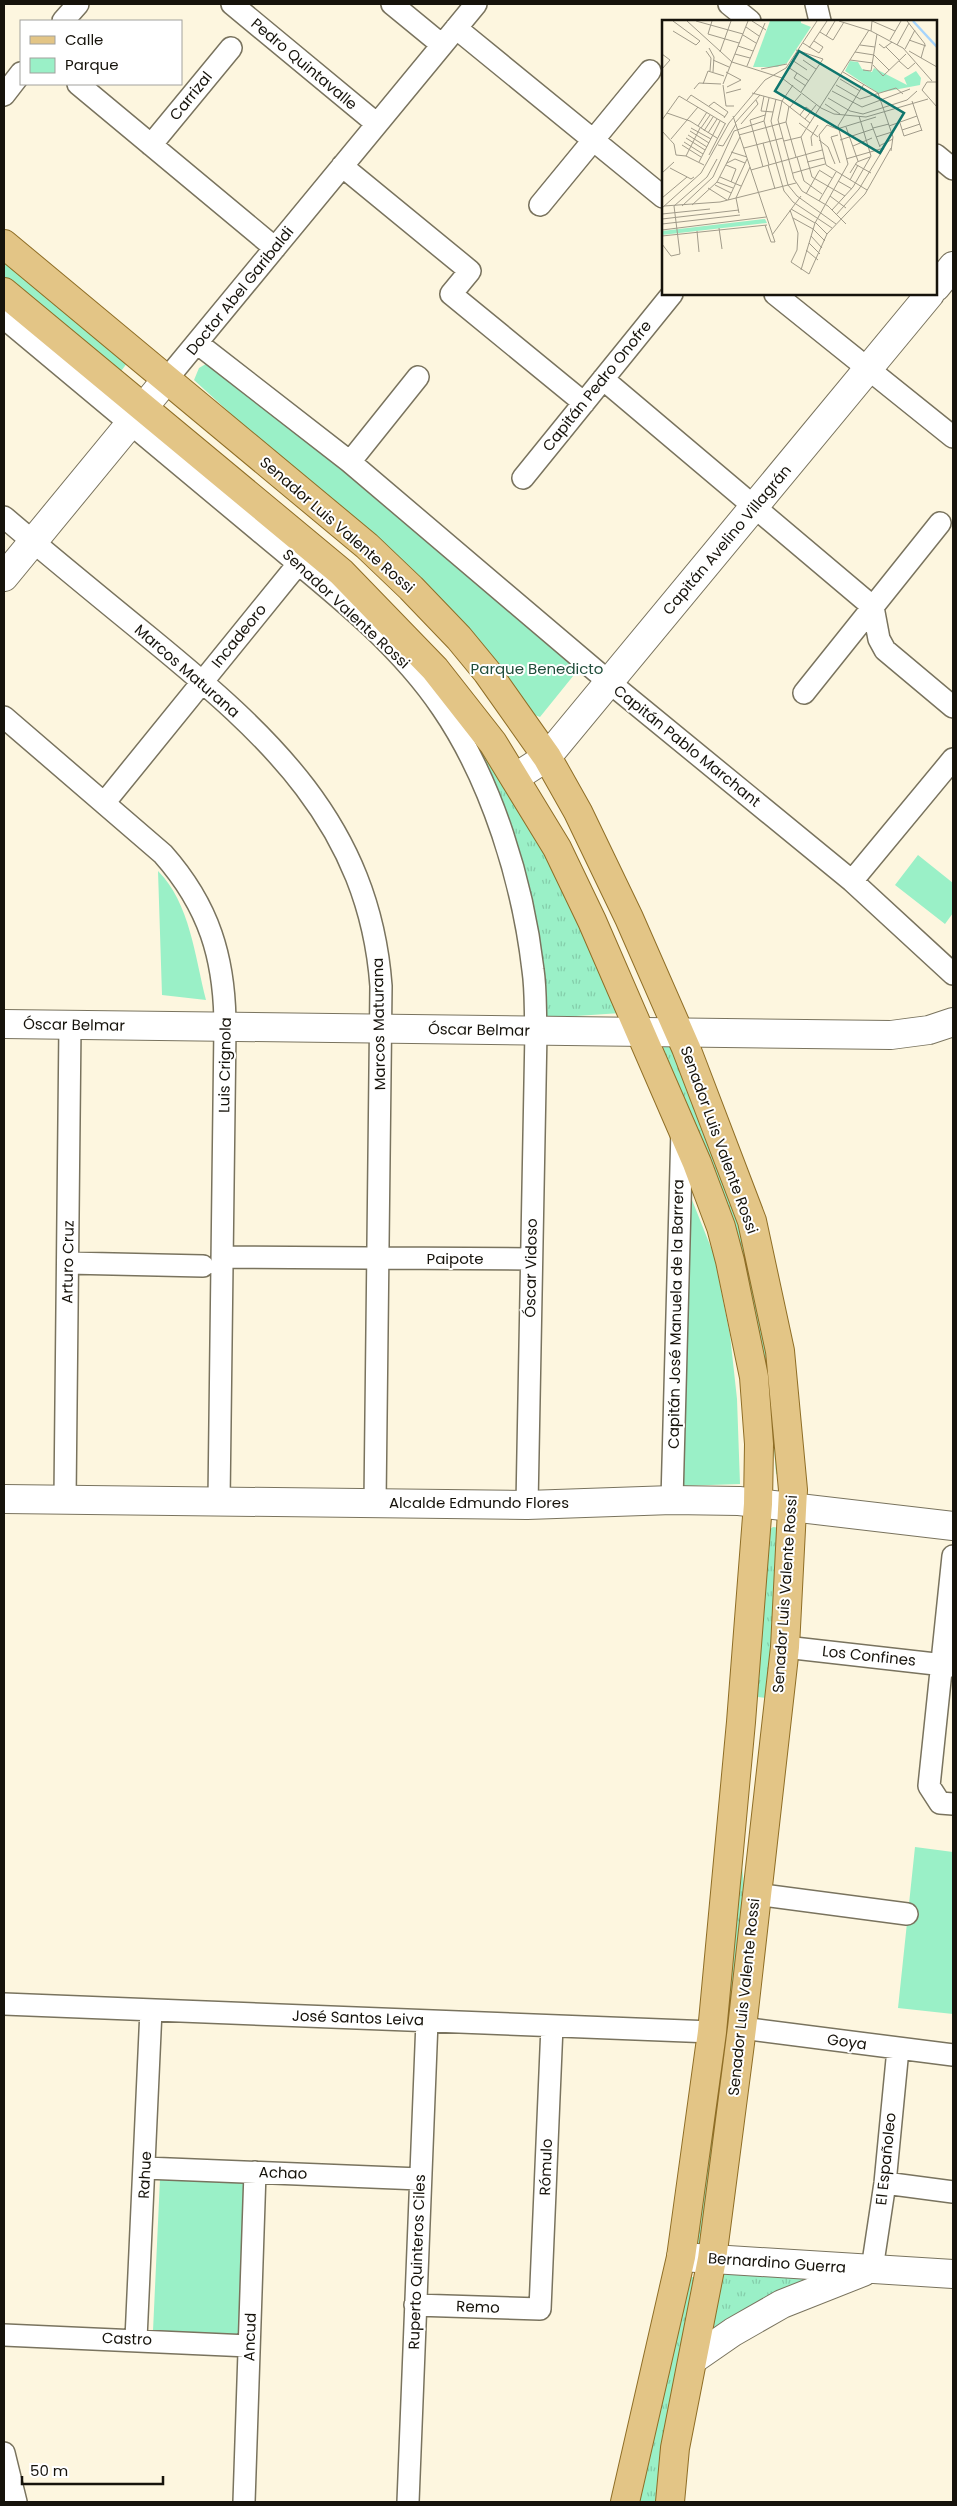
<svg xmlns="http://www.w3.org/2000/svg" width="957" height="2506" viewBox="0 0 957 2506" font-family="Poppins,sans-serif">
<style>
.grass{fill:url(#grass-tufts)}
.green{fill:#9af0c7}
.lines{fill:none;stroke-linecap:round;stroke-linejoin:round}
.minor-casing{stroke:#79735e;stroke-width:24}
.tertiary-casing{stroke:#79735e;stroke-width:30}
.primary-casing{stroke:#8f6e26;stroke-width:30}
.minor{stroke:#fff;stroke-width:21}
.tertiary{stroke:#fff;stroke-width:28}
.primary{stroke:#e3c586;stroke-width:28}
.labels{text-anchor:middle;stroke-width:4;stroke-linejoin:round;paint-order:stroke}
.street-label{font-size:15px;fill:#16130b;stroke:#fff}
.park-label{font-size:15px;fill:#204d3a;stroke:#fff}
.inset-river{fill:none;stroke:#a6d4fb;stroke-width:2.5}
.inset-road{fill:none;stroke:#a19b8a;stroke-width:1}
.view{fill:#0f766e;fill-opacity:0.15;stroke:#0f766e;stroke-width:2.5}
.inset-edge{fill:none;stroke:#16130b;stroke-width:2.5}
</style>
<defs>
<pattern id="grass-tufts" width="24" height="20" patternUnits="userSpaceOnUse" patternTransform="scale(1.25)"><rect width="24" height="20" fill="#9af0c7"/><path d="M3 7l-1-3M5 7V3M7 7l1-3M15 17l-1-3M17 17v-4M19 17l1-3" fill="none" stroke="#84cdaa"/></pattern>
</defs>
<rect width="100%" height="100%" fill="#fdf6df"/>
<path class="grass" d="M 4,254 L 130,359 L 119,374 L 4,278 Z
M 473,728 L 534,830 L 621,1013 L 546,1018 L 468,741 Z
M 670,1040 L 740,1211 L 763,1312 L 783,1476 L 776,1474 L 770,1393 L 761,1381 L 654,1042 Z
M 773,1527 L 782,1528 L 787,1536 L 766,1698 L 758,1697 L 753,1691 L 766,1532 Z
M 754,1728 L 742,1867 L 745,1894 L 700,2245 L 693,2242 Z
M 731,2268 L 829,2273 L 709,2332 L 721,2276 Z
M 690,2277 L 694,2277 L 697,2288 L 674,2393 L 657,2502 L 633,2502 Z"/>
<path class="green" d="M 211,361 L 582,665 L 540,717 L 532,714 L 399,568 L 194,380 L 199,368 Z
M 918,855 L 953,883 L 953,913 L 945,924 L 895,885 Z
M 158,871 C 190,903 195,957 206,1000 L 162,995 Z
M 684,1180 L 714,1255 L 730,1335 L 737,1399 L 740,1484 L 681,1486 Z
M 915,1847 L 953,1852 L 953,2014 L 898,2008 Z
M 160,2179 L 248,2183 L 242,2336 L 153,2331 Z"/>
<g class="lines">
<g class="minor-casing">
<path id="minor" d="M 232,4 L 377,124
M 392,4 L 442,45
M 729,4 L 750,21
M 816,4 L 820,21
M 63,21 L 78,4
M 456,28 L 663,197
M 78,84 L 275,248
M 4,95 L 21,73
M 151,145 L 231,48
M 936,155 L 953,169
M 342,166 L 470,271 L 451,294 L 584,403
M 540,205 L 650,71
M 775,294 L 953,437
M 4,318 C 88,389 173,459 258,530 C 322,584 395,638 442,708 C 492,781 523,883 533,970 C 536,990 535,1011 536,1031 L 527,1505
M 197,343 L 350,462 L 609,682 L 852,881 L 953,974
M 603,379 L 873,607 L 879,639 L 885,650 L 953,707
M 166,380 L 476,4
M 350,462 L 418,377
M 523,478 L 672,294
M 4,517 C 52,558 101,598 150,638 C 268,735 369,824 381,986 L 375,1503
M 804,693 L 940,523
M 4,717 L 163,854 C 209,906 225,958 225,1027 L 219,1501
M 105,802 L 298,564
M 852,881 L 953,759
M 222,1257 L 368,1258
M 379,1258 L 531,1259
M 68,1263 L 203,1266
M 65,1499 L 70,1025
M 672,1500 L 682,1130
M 953,1556 L 929,1786 L 940,1803 L 953,1804
M 785,1647 L 953,1666
M 755,1894 L 907,1914
M 4,2004 L 712,2032
M 742,2028 L 953,2055
M 145,2168 L 420,2179
M 885,2183 L 953,2192
M 872,2269 L 885,2183 L 898,2049
M 415,2305 L 540,2309 L 552,2026
M 4,2335 L 249,2346
M 136,2339 L 151,2010
M 4,2453 L 16,2502
M 244,2502 L 255,2172
M 408,2502 L 427,2021"/>
</g>
<g class="tertiary-casing">
<path id="tertiary" d="M 936,287 L 953,266
M 4,577 L 166,380
M 516,777 L 547,757 L 930,294
M 4,1024 L 891,1035 L 929,1030 L 953,1022
M 4,1499 L 527,1505 L 672,1500 L 739,1501 L 953,1526
M 681,2257 L 953,2274
M 694,2359 L 733,2332 L 782,2304 L 863,2272"/>
</g>
<g class="primary-casing">
<path id="primary" d="M 4,244 L 367,546 L 411,588 L 459,638 L 487,672 L 547,757 L 578,812 L 629,918 L 686,1048 L 752,1221 L 780,1351 L 793,1490 L 785,1647 L 742,2028 L 712,2259 L 675,2448 L 670,2502
M 4,292 L 341,572 L 435,669 L 493,743 L 557,848 L 592,921 L 697,1163 L 721,1227 L 730,1261 L 754,1377 L 759,1444 L 758,1504 L 741,1722 L 712,2032 L 681,2257 L 625,2502"/>
</g>
<use href="#minor" class="minor"/>
<use href="#tertiary" class="tertiary"/>
<use href="#primary" class="primary"/>
</g>
<g class="labels">
<g class="street-label">
<text transform="translate(304 64) rotate(40)" y="5">Pedro Quintavalle</text>
<text transform="translate(191 96) rotate(-51)" y="5">Carrizal</text>
<text transform="translate(240 291) rotate(-51)" y="5">Doctor Abel Garibaldi</text>
<text transform="translate(597 386) rotate(-51)" y="5">Capitán Pedro Onofre</text>
<text transform="translate(337 525) rotate(41)" y="5">Senador Luis Valente Rossi</text>
<text transform="translate(727 540) rotate(-50)" y="5">Capitán Avelino Villagrán</text>
<text transform="translate(346 609) rotate(43)" y="5">Senador Valente Rossi</text>
<text transform="translate(239 636) rotate(-51)" y="5">Incadeoro</text>
<text transform="translate(187 671) rotate(41)" y="5">Marcos Maturana</text>
<text transform="translate(687 746) rotate(39)" y="5">Capitán Pablo Marchant</text>
<text transform="translate(379 1024) rotate(-91)" y="5">Marcos Maturana</text>
<text transform="translate(74 1025) rotate(1)" y="5">Óscar Belmar</text>
<text transform="translate(479 1030) rotate(1)" y="5">Óscar Belmar</text>
<text transform="translate(225 1065) rotate(-89)" y="5">Luis Crignola</text>
<text transform="translate(719 1140) rotate(70)" y="5">Senador Luis Valente Rossi</text>
<text x="455" y="1264">Paipote</text>
<text transform="translate(68 1262) rotate(-89)" y="5">Arturo Cruz</text>
<text transform="translate(531 1268) rotate(-89)" y="5">Óscar Vidoso</text>
<text transform="translate(676 1314) rotate(-89)" y="5">Capitán José Manuela de la Barrera</text>
<text x="479" y="1508">Alcalde Edmundo Flores</text>
<text transform="translate(785 1594) rotate(-86)" y="5">Senador Luis Valente Rossi</text>
<text transform="translate(869 1656) rotate(6)" y="5">Los Confines</text>
<text transform="translate(744 1997) rotate(-84)" y="5">Senador Luis Valente Rossi</text>
<text transform="translate(358 2018) rotate(2)" y="5">José Santos Leiva</text>
<text transform="translate(847 2042) rotate(8)" y="5">Goya</text>
<text transform="translate(886 2159) rotate(-84)" y="5">El Españoleo</text>
<text transform="translate(546 2167) rotate(-88)" y="5">Rómulo</text>
<text transform="translate(283 2173) rotate(2)" y="5">Achao</text>
<text transform="translate(145 2175) rotate(-87)" y="5">Rahue</text>
<text transform="translate(417 2262) rotate(-88)" y="5">Ruperto Quinteros Ciles</text>
<text transform="translate(777 2263) rotate(4)" y="5">Bernardino Guerra</text>
<text transform="translate(478 2307) rotate(2)" y="5">Remo</text>
<text transform="translate(250 2337) rotate(-88)" y="5">Ancud</text>
<text transform="translate(127 2339) rotate(2)" y="5">Castro</text>
</g>
<g class="park-label">
<text x="537" y="674">Parque Benedicto</text>
</g>
</g>
<g transform="translate(662 20)">
<rect width="275" height="275" fill="#fdf6df"/>
<path d="M 108,1 L 139,1 L 139,3 L 149,7 L 125,43 L 115,47 L 91,47 ZM 188,41 L 196,42 L 200,49 L 210,52 L 212,48 L 245,65 L 242,58 L 254,51 L 259,58 L 258,65 L 216,73 L 183,51 ZM 103,199 L 105,203 L 0,215 L 0,211 Z" fill="#9af0c7"/>
<path class="inset-river" d="M 251,1 L 275,27"/>
<path class="inset-road" d="M 25,1 L 70,42 L 120,58 L 159,88 L 172,94 L 204,97 L 266,79M 34,1 L 81,14M 50,1 L 46,14 L 77,23M 90,1 L 104,10M 177,1 L 209,11 L 241,28 L 270,61M 245,1 L 263,24 L 259,38M 84,7 L 97,16M 11,11 L 34,25 L 38,21 L 11,1M 209,11 L 210,1 L 233,11M 158,12 L 171,20 L 182,2M 81,15 L 94,23M 164,16 L 173,1M 228,20 L 239,1M 247,20 L 264,26M 141,23 L 157,33 L 161,27 L 152,21M 217,24 L 222,28 L 230,22M 198,25 L 213,27M 235,25 L 247,3M 76,26 L 91,31M 224,27 L 237,40M 47,28 L 52,37 L 51,52M 147,28 L 165,1M 243,29 L 253,10M 134,30 L 161,39 L 139,72M 44,31 L 49,38 L 48,51M 247,31 L 275,47M 58,32 L 69,1M 193,32 L 212,35M 0,34 L 8,40 L 0,49M 73,34 L 88,38M 212,35 L 227,50M 51,40 L 67,47M 130,40 L 145,50M 141,40 L 154,49M 188,40 L 211,43M 237,41 L 246,49 L 253,43M 211,45 L 221,56 L 244,34M 85,46 L 103,3M 126,47 L 147,61M 99,49 L 125,44M 201,50 L 209,51 L 215,14M 64,52 L 79,60 L 65,67M 181,52 L 216,73 L 231,117 L 229,131M 135,53 L 132,58 L 144,66M 178,59 L 198,71M 275,62 L 265,62 L 260,70 L 275,87M 41,64 L 46,51 L 62,56M 61,64 L 86,1M 61,65 L 64,86 L 72,86M 131,65 L 120,81 L 116,100 L 132,159 L 140,171 L 166,186 L 184,204M 174,65 L 198,79 L 234,68 L 241,74M 32,69 L 37,63 L 59,64M 170,71 L 200,87 L 248,69M 64,73 L 79,69M 90,73 L 120,81 L 148,103M 102,76 L 99,91 L 111,92M 107,78 L 102,101 L 122,171 L 131,182 L 170,208M 166,78 L 188,91 L 201,94 L 245,80 L 255,71M 114,79 L 109,101 L 126,165 L 135,176 L 174,204M 25,80 L 29,75 L 63,97M 250,81 L 260,111M 163,84 L 178,94M 47,86 L 52,82 L 66,92 L 62,98M 127,86 L 124,102 L 134,137M 128,87 L 139,74M 5,93 L 28,101 L 55,118M 138,95 L 144,87 L 154,95M 71,96 L 113,222 L 109,222 L 103,205M 143,99 L 154,85M 0,100 L 17,76 L 64,104M 73,103 L 98,75M 137,103 L 156,117M 209,103 L 218,127M 238,103 L 242,116 L 260,110M 79,104 L 96,84 L 94,80M 36,106 L 45,92M 227,106 L 255,96M 184,107 L 196,141M 29,108 L 49,119M 39,108 L 48,95M 211,108 L 227,104M 175,109 L 165,105 L 157,115 L 164,145 L 205,170M 175,109 L 214,97M 240,110 L 258,104M 0,111 L 12,124 L 14,135 L 24,136 L 42,145M 28,111 L 47,123M 42,111 L 51,97M 46,113 L 55,99M 26,115 L 45,127M 77,115 L 124,102M 176,115 L 169,117 L 178,143M 214,117 L 230,112M 24,118 L 43,130M 9,119 L 36,87M 157,120 L 166,127 L 173,144M 178,120 L 211,109M 122,121 L 139,117M 22,122 L 41,134M 101,123 L 107,145M 20,125 L 39,137M 56,125 L 61,126 L 74,104M 150,126 L 149,117 L 156,105M 191,126 L 210,118M 217,126 L 231,119M 82,128 L 121,118M 69,132 L 85,137M 47,135 L 63,104M 24,136 L 38,108M 135,137 L 142,161 L 160,174M 184,139 L 222,128M 37,142 L 58,101M 145,142 L 162,138M 65,143 L 73,139 L 83,143M 193,144 L 209,153M 64,145 L 74,149 L 69,162M 106,145 L 113,169M 101,147 L 88,100 L 103,95M 8,148 L 29,159 L 32,157M 89,150 L 160,130M 157,150 L 170,158M 0,153 L 12,142M 131,153 L 163,144M 188,153 L 195,142 L 208,137M 58,157 L 79,166M 188,160 L 196,145M 176,161 L 190,169M 55,162 L 71,168M 53,165 L 69,173M 46,168 L 65,180M 144,174 L 157,151M 168,176 L 184,188M 183,176 L 150,157 L 139,117 L 207,10M 0,178 L 25,157M 74,178 L 88,147M 74,178 L 77,193M 66,180 L 85,139M 157,181 L 174,152M 30,185 L 55,162 L 78,117M 2,186 L 58,182 L 134,163M 20,186 L 51,157 L 72,111 L 102,101M 0,188 L 39,153 L 67,103 L 103,60 L 124,48 L 155,1M 129,189 L 153,203M 128,190 L 136,213 L 135,230 L 129,242 L 147,254 L 165,214 L 203,174 L 229,128M 170,190 L 191,167 L 209,136 L 197,96M 0,194 L 48,189M 174,195 L 197,169 L 222,128M 131,198 L 151,209M 0,199 L 77,190M 153,202 L 165,214M 0,204 L 78,195M 57,208 L 60,229M 151,209 L 163,221M 0,210 L 104,197M 35,211 L 37,232M 110,215 L 139,176M 0,216 L 105,205M 149,216 L 160,228M 147,223 L 158,234M 0,224 L 9,236 L 18,234 L 12,186 L 45,157 L 55,139M 144,230 L 156,240M 139,250 L 153,203 L 186,144 L 176,106 L 202,64"/>
<path class="view" d="M 137,31 L 242,93 L 218,133 L 113,71 Z"/>
<rect width="275" height="275" class="inset-edge"/>
</g>
<rect width="957" height="2506" fill="none" stroke="#16130b" stroke-width="10"/>
<rect x="20" y="20" width="162" height="65" fill="#ffffff" stroke="#a2a19d"/>
<rect x="30" y="36" width="25" height="8" fill="#e3c586" stroke="#a2a19d"/>
<text x="65" y="45" font-size="15" fill="#16130b">Calle</text>
<rect x="30" y="58" width="25" height="15" fill="#9af0c7" stroke="#a2a19d"/>
<text x="65" y="70" font-size="15" fill="#16130b">Parque</text>
<path d="M22 2476v8h141v-8" fill="none" stroke="#16130b" stroke-width="2.5"/>
<text x="30" y="2476" font-size="15" fill="#16130b" stroke="#ffffff" stroke-width="4" paint-order="stroke">50 m</text>
</svg>
